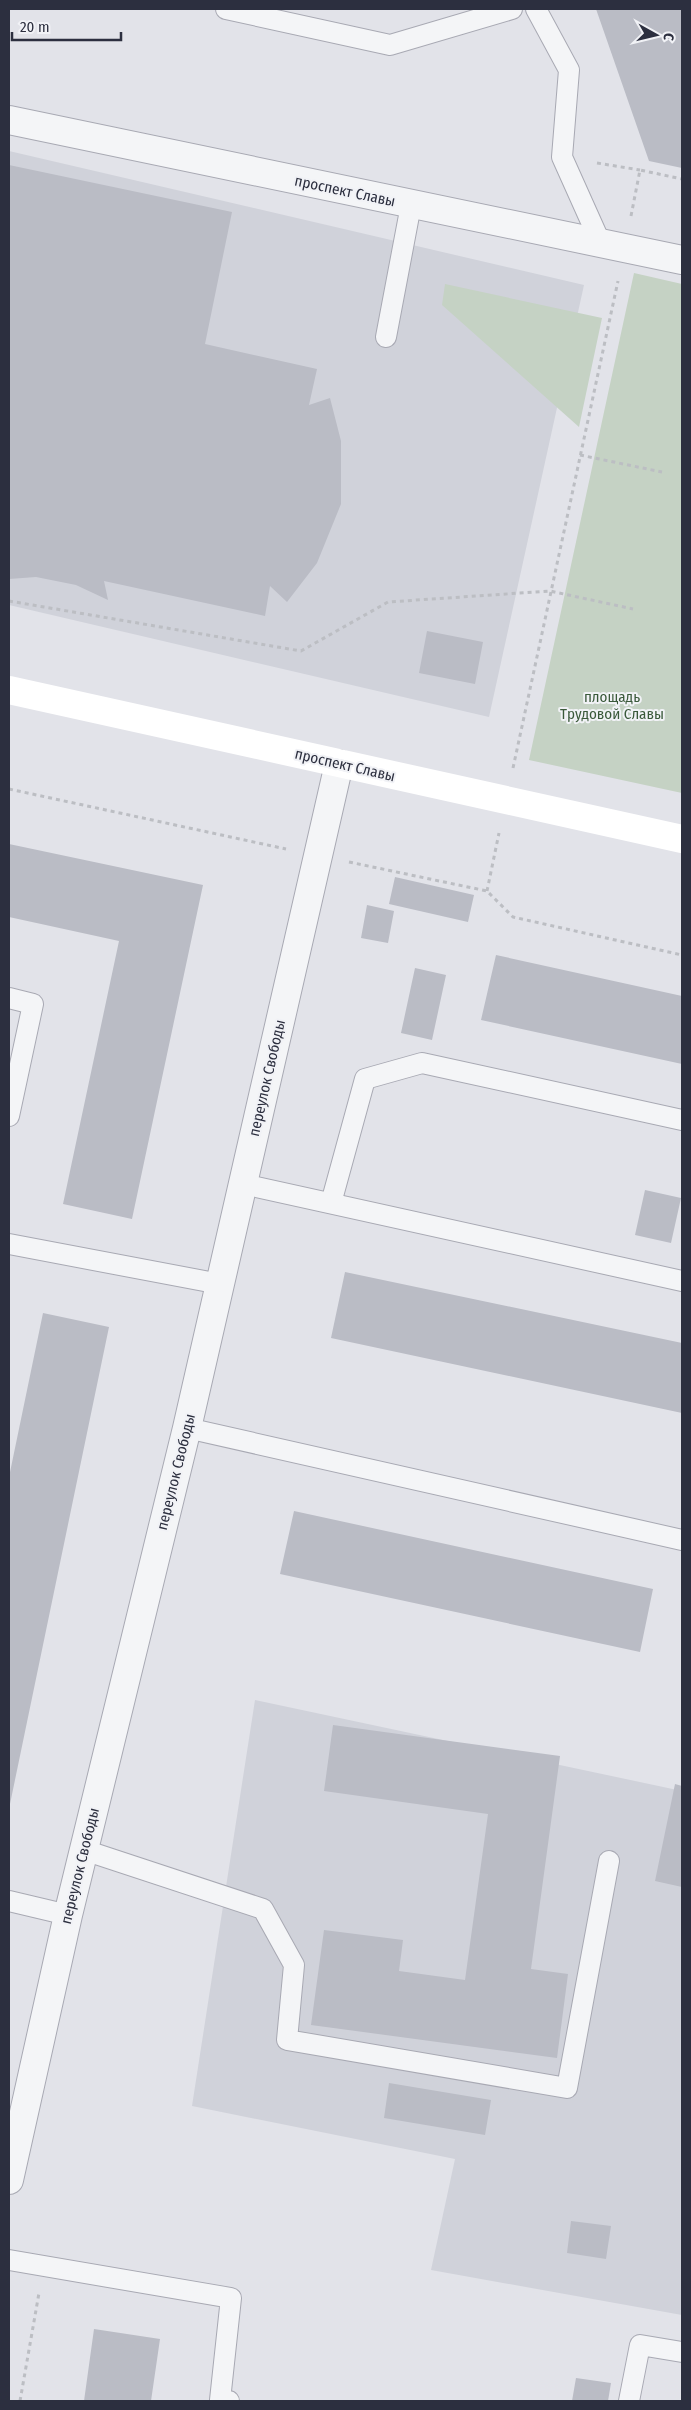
<svg xmlns="http://www.w3.org/2000/svg" width="691" height="2410" viewBox="0 0 691 2410" font-family="'Fira Sans Condensed',sans-serif">
<style>
.built{fill:#d0d2da}
.green{fill:#c5d2c4}
.building{fill:#babcc5}
.lines{fill:none;stroke-linecap:round;stroke-linejoin:round}
.lane-casing{stroke:#a8a9b3;stroke-width:22}
.street-casing{stroke:#a8a9b3;stroke-width:30}
.path{stroke:#bcbec3;stroke-width:3;stroke-dasharray:4 4;stroke-linecap:butt}
.lane{stroke:#f4f5f7;stroke-width:20}
.street{stroke:#f4f5f7;stroke-width:28}
.secondary{stroke:#fff;stroke-width:28}
.labels{text-anchor:middle;stroke-width:4;stroke-linejoin:round;paint-order:stroke}
.street-label{font-size:15px;fill:#2c2f3f;stroke:#f1f2f6}
.park-label{font-size:15px;fill:#3a593a;stroke:#f1f2f6}
</style>
<rect width="100%" height="100%" fill="#e2e3e9"/>
<path class="built" d="M 9,151 L 584,285 L 489,717 L 9,605 Z
M 255,1700 L 682,1791 L 682,2315 L 431,2270 L 455,2159 L 192,2106 Z"/>
<path class="green" d="M 634,273 L 682,284 L 682,793 L 529,760 Z
M 445,284 L 602,318 L 579,427 L 442,305 Z"/>
<path class="building" d="M 596,9 L 682,9 L 682,168 L 649,161 Z
M 9,165 L 232,212 L 205,344 L 317,369 L 309,405 L 330,398 L 341,441 L 341,504 L 317,563 L 287,602 L 270,586 L 265,616 L 104,581 L 108,600 L 76,585 L 36,577 L 9,579 Z
M 427,631 L 483,642 L 475,684 L 419,673 Z
M 9,844 L 203,885 L 132,1219 L 63,1204 L 119,941 L 9,917 Z
M 395,877 L 474,895 L 468,922 L 389,904 Z
M 367,905 L 394,911 L 388,943 L 361,938 Z
M 496,955 L 682,996 L 682,1064 L 481,1020 Z
M 415,968 L 446,975 L 432,1040 L 401,1033 Z
M 645,1190 L 681,1198 L 671,1243 L 635,1235 Z
M 345,1272 L 682,1343 L 682,1413 L 331,1338 Z
M 43,1313 L 109,1327 L 10,1804 L 9,1477 Z
M 294,1511 L 653,1589 L 640,1652 L 280,1574 Z
M 333,1725 L 560,1756 L 531,1969 L 568,1974 L 557,2058 L 311,2025 L 324,1930 L 403,1940 L 399,1971 L 465,1980 L 488,1814 L 324,1791 Z
M 675,1784 L 682,1786 L 682,1887 L 655,1881 Z
M 389,2083 L 491,2100 L 485,2135 L 384,2118 Z
M 571,2221 L 611,2226 L 606,2259 L 567,2253 Z
M 94,2329 L 160,2339 L 151,2401 L 84,2401 Z
M 576,2378 L 611,2383 L 608,2401 L 572,2401 Z"/>
<g class="lines">
<g class="lane-casing">
<path id="lane" d="M 226,9 L 390,45 L 512,9
M 536,9 L 569,70 L 562,157 L 601,244
M 386,337 L 411,205
M 9,998 L 33,1004 L 9,1116
M 243,1184 L 682,1281
M 331,1203 L 365,1079 L 422,1063 L 682,1120
M 9,1244 L 220,1284
M 187,1428 L 682,1540
M 84,1850 L 263,1909 L 294,1965 L 287,2040 L 567,2088 L 609,1861
M 9,1901 L 68,1915
M 9,2260 L 231,2298 L 220,2400 L 229,2401
M 629,2401 L 640,2345 L 682,2352"/>
</g>
<g class="street-casing">
<path id="street" d="M 9,120 L 682,260
M 9,2180 L 68,1915 L 187,1428 L 339,764"/>
</g>
<path class="path" d="M 597,163 L 640,170
M 631,216 L 640,170 L 682,179
M 580,455 L 662,472
M 9,601 L 301,651 L 388,602 L 550,591 L 633,609
M 513,768 L 618,281
M 9,789 L 286,849
M 349,862 L 487,891 L 513,917 L 682,955
M 487,891 L 499,833
M 20,2401 L 39,2293"/>
<use href="#lane" class="lane"/>
<use href="#street" class="street"/>
<path class="secondary" d="M 9,690 L 682,839"/>
</g>
<g class="labels">
<g class="street-label">
<text transform="translate(345 191) rotate(12)" y="5">проспект Славы</text>
<text transform="translate(345 765) rotate(13)" y="5">проспект Славы</text>
<text transform="translate(267 1078) rotate(-77)" y="5">переулок Свободы</text>
<text transform="translate(176 1472) rotate(-76)" y="5">переулок Свободы</text>
<text transform="translate(80 1866) rotate(-76)" y="5">переулок Свободы</text>
</g>
<g class="park-label">
<text x="612" y="702">площадь<tspan x="612" dy="17">Трудовой Славы</tspan></text>
</g>
</g>
<rect width="691" height="2410" fill="none" stroke="#2c2f3f" stroke-width="20"/>
<g transform="translate(656 35) rotate(98)" stroke="#f1f2f6" stroke-width="4" paint-order="stroke">
<path d="M0-4L9 19L0 12L-9 19Z" fill="#2c2f3f"/>
<text y="-8" font-size="14" font-weight="bold" text-anchor="middle" fill="#2c2f3f">С</text>
</g>
<path d="M12 32v8h109v-8" fill="none" stroke="#2c2f3f" stroke-width="2.5"/>
<text x="20" y="32" font-size="15" fill="#2c2f3f" stroke="#f1f2f6" stroke-width="4" paint-order="stroke">20 m</text>
</svg>
